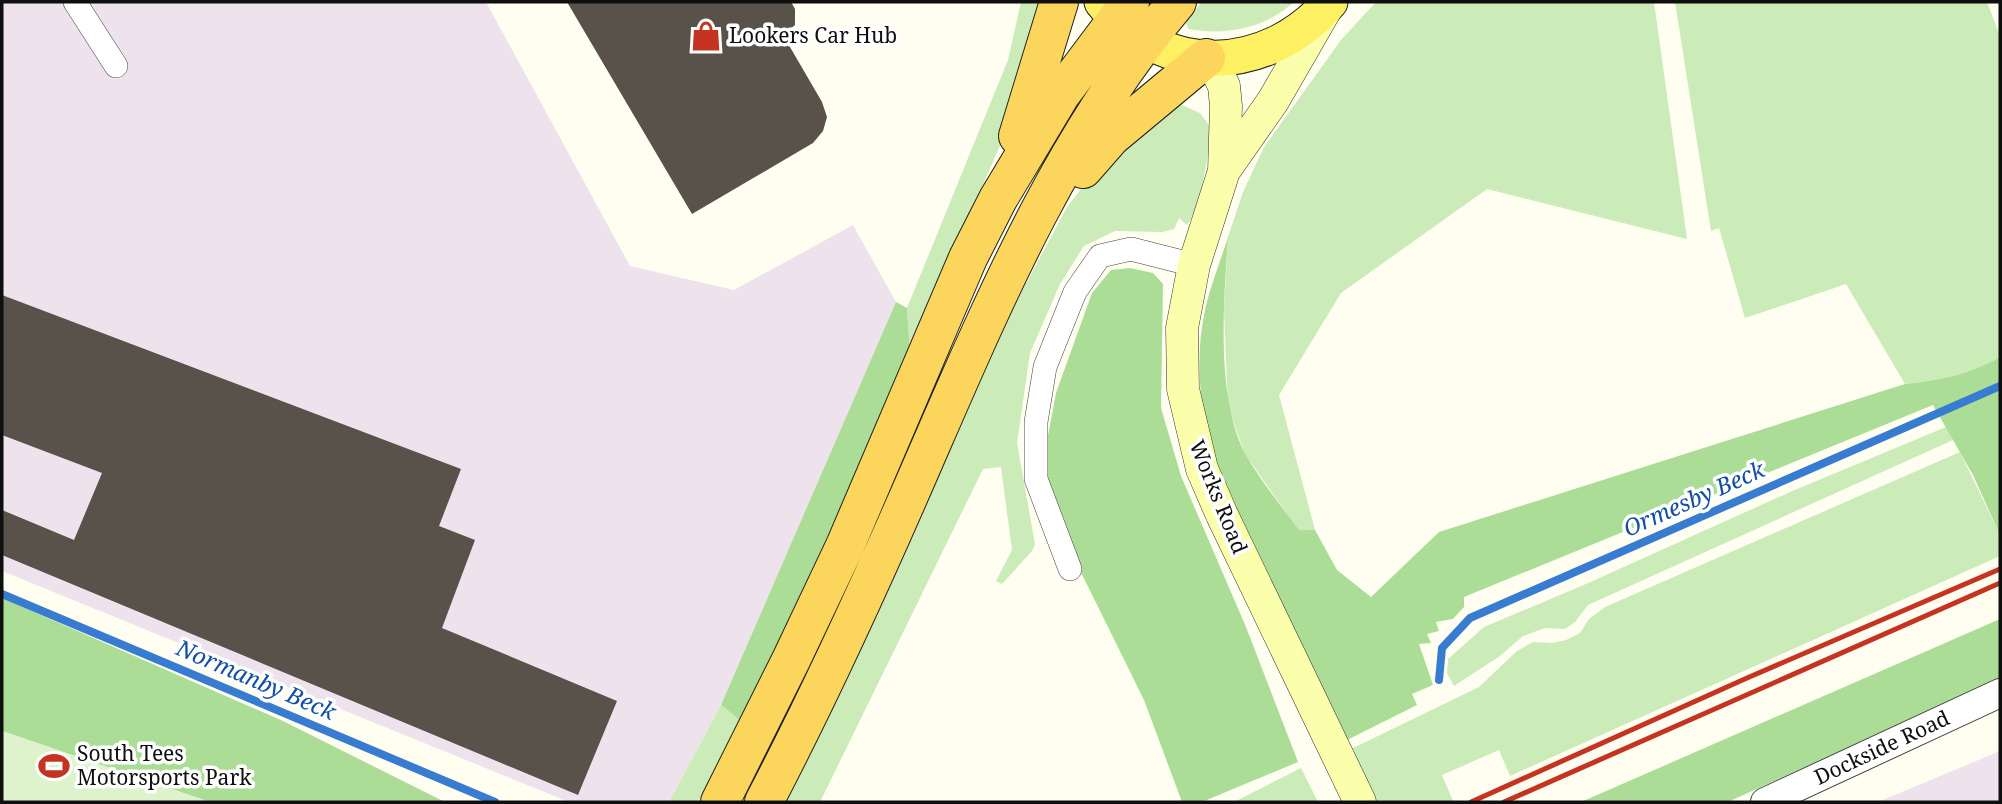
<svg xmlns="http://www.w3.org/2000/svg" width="2002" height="804" viewBox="0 0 2002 804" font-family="'Noto Serif',serif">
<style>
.industrial{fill:#eee3ed}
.green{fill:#cbebb9}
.forest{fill:#abdd97}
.pitch{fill:#def2cb}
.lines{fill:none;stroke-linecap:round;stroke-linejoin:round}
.stream{stroke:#387cd2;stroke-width:8}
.building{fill:#58524b}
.minor-casing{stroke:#424242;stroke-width:24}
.tertiary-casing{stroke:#424242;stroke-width:30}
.secondary-casing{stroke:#313131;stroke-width:33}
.primary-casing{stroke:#202020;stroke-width:37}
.trunk-casing{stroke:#202020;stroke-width:40}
.minor{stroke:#fff;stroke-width:23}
.tertiary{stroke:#fff;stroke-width:28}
.secondary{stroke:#fbffac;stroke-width:32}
.primary{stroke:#fdf063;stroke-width:35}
.trunk{stroke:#fbd55c;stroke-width:38}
.rail{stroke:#c53421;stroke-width:5}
.labels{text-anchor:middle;stroke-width:7;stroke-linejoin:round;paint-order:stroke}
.poi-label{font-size:21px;fill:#0f0f0f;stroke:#fff;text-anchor:start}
.street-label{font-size:21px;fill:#0f0f0f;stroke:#fff}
.water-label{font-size:23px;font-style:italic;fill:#134ea6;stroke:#fff}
</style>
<rect width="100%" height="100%" fill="#fffef1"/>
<path class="industrial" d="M 2,2 L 486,2 L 630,266 L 734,290 L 853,225 L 896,302 L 721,705 L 669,802 L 569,802 L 2,571 Z
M 2000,751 L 2000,802 L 1878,802 Z"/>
<path class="green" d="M 1021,2 L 1042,2 L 1002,141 L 910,351 L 907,308 L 1008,60 Z
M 1202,2 L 1294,2 C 1265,28 1227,36 1188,29 L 1186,21 Z
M 1376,2 L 1654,2 L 1687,239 L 1487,189 L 1341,293 L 1279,395 L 1315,530 L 1299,531 L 1245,454 L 1228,407 L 1224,311 L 1228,237 L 1243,192 L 1264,147 L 1341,40 Z
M 1675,2 L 1987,2 L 2000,36 L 2000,357 C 1968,375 1940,380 1905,384 L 1846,284 L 1745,318 L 1719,228 L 1711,231 Z
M 1175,102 L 1200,113 L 1211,128 C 1210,149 1200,209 1187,225 L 1179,218 L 1174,229 L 1162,232 L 1115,231 L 1084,246 L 1060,284 L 1030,353 L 1017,443 L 1035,544 L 1032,551 L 1002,584 L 996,581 L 1012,550 L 1001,467 L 983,469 L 820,802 L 778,802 L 950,426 L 1067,207 L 1109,153 Z
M 1946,427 L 1953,440 L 1588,605 L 1575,622 L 1565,629 L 1545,628 L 1523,636 L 1500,656 L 1454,686 L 1447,673 L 1448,659 L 1484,627 L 1586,584 L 1790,492 Z
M 1960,452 L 2000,535 L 2000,556 L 1510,776 L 1499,750 L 1442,775 L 1453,801 L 1450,802 L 1372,802 L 1347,751 L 1479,687 L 1517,651 L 1533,642 L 1552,643 L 1566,640 L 1580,633 L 1589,619 L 1605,607 Z
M 721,705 L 742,722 L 698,802 L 669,802 Z
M 1301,768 L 1318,802 L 1234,802 Z"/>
<path class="forest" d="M 1228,237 C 1224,300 1215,399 1246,455 C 1261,481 1281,506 1299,530 L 1315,530 L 1337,570 L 1371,597 L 1439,532 L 1905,384 C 1940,380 1968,375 2000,357 L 2000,535 L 1973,475 L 1933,405 L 1464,597 L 1464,607 L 1453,619 L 1436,622 L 1439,631 L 1427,634 L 1431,643 L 1419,644 L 1433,685 L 1412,694 L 1417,705 L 1345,741 L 1217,483 C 1204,430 1193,370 1204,315 C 1209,289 1220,263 1228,237 Z
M 1130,268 L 1153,273 L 1163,284 L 1161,408 L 1181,476 L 1246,627 L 1298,762 L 1202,802 L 1182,802 L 1144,700 L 1067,544 L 1043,462 L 1056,393 L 1092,293 L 1111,270 Z
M 896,302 L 907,308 L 910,351 L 804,594 L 742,722 L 721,705 Z
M 2,598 L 283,721 L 445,802 L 210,802 L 2,731 Z
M 2000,619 L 2000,678 L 1728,802 L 1581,802 Z"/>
<path class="pitch" d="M 2,731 L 210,802 L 2,802 Z"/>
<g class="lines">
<path class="stream" d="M 2,594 L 495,802
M 1439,680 L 1442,648 L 1470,618 L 2000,386"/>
</g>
<path class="building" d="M 567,2 L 791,2 L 795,9 L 795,25 L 783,35 L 822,102 L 827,117 L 823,131 L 813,143 L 692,214 Z
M 2,295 L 461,469 L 439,526 L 475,540 L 442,628 L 617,701 L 578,795 L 2,555 L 2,510 L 74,540 L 102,473 L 2,435 Z"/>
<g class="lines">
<g class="minor-casing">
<path id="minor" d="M 75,2 L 116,66
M 1070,569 L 1036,479 L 1036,422 L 1045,367 L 1075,292 L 1100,256 L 1131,249 L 1194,265"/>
</g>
<g class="tertiary-casing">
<path id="tertiary" d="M 1765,802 L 2000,693"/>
</g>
<g class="secondary-casing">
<path id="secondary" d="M 1211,59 L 1224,86 L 1226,106 L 1224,171 L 1194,265 L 1182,328 L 1183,389 L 1202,469 L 1222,515 L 1360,802
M 1224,171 L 1273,101 L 1326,9"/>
</g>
<g class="primary-casing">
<path id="primary" d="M 1102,2 C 1163,79 1267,75 1330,2"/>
</g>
<g class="trunk-casing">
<path id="trunk" d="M 1018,136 L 1059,2
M 1083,169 L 1111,137 L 1206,58
M 720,802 L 791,660 L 845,546 L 968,258 L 998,199 L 1061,94 L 1130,2
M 764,802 C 821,693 872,581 921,468 C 992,305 1061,139 1177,2"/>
</g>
<use href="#minor" class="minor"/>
<use href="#tertiary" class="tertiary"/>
<use href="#secondary" class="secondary"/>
<use href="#primary" class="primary"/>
<use href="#trunk" class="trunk"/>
<path class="rail" d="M 1471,802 L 1747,678 L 2000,569
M 1504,802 L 2000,583"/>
</g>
<defs>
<g id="shop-bare" transform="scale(2.415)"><path d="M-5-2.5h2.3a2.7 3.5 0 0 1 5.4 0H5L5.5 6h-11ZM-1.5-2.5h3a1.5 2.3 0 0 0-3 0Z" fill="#c53421" stroke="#fff" stroke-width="2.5" paint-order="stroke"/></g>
<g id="stadium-bare" transform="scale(2.415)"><path d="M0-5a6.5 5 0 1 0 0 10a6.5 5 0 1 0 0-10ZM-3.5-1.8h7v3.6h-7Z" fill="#c53421" stroke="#fff" stroke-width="2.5" paint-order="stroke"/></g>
</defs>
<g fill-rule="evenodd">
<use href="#shop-bare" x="706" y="36"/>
<use href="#stadium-bare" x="54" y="766"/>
</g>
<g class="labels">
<g class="poi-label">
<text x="729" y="43">Lookers Car Hub</text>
<text x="77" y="761">South Tees<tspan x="77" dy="24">Motorsports Park</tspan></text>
</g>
<g class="street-label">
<text transform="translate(1218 497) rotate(68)" y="7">Works Road</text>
<text transform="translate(1882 748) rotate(-25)" y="7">Dockside Road</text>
</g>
<g class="water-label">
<text transform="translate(1694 499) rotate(-24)" y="8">Ormesby Beck</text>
<text transform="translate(256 680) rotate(23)" y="8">Normanby Beck</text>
</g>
</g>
<rect width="2002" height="804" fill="none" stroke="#0f0f0f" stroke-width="7"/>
</svg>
